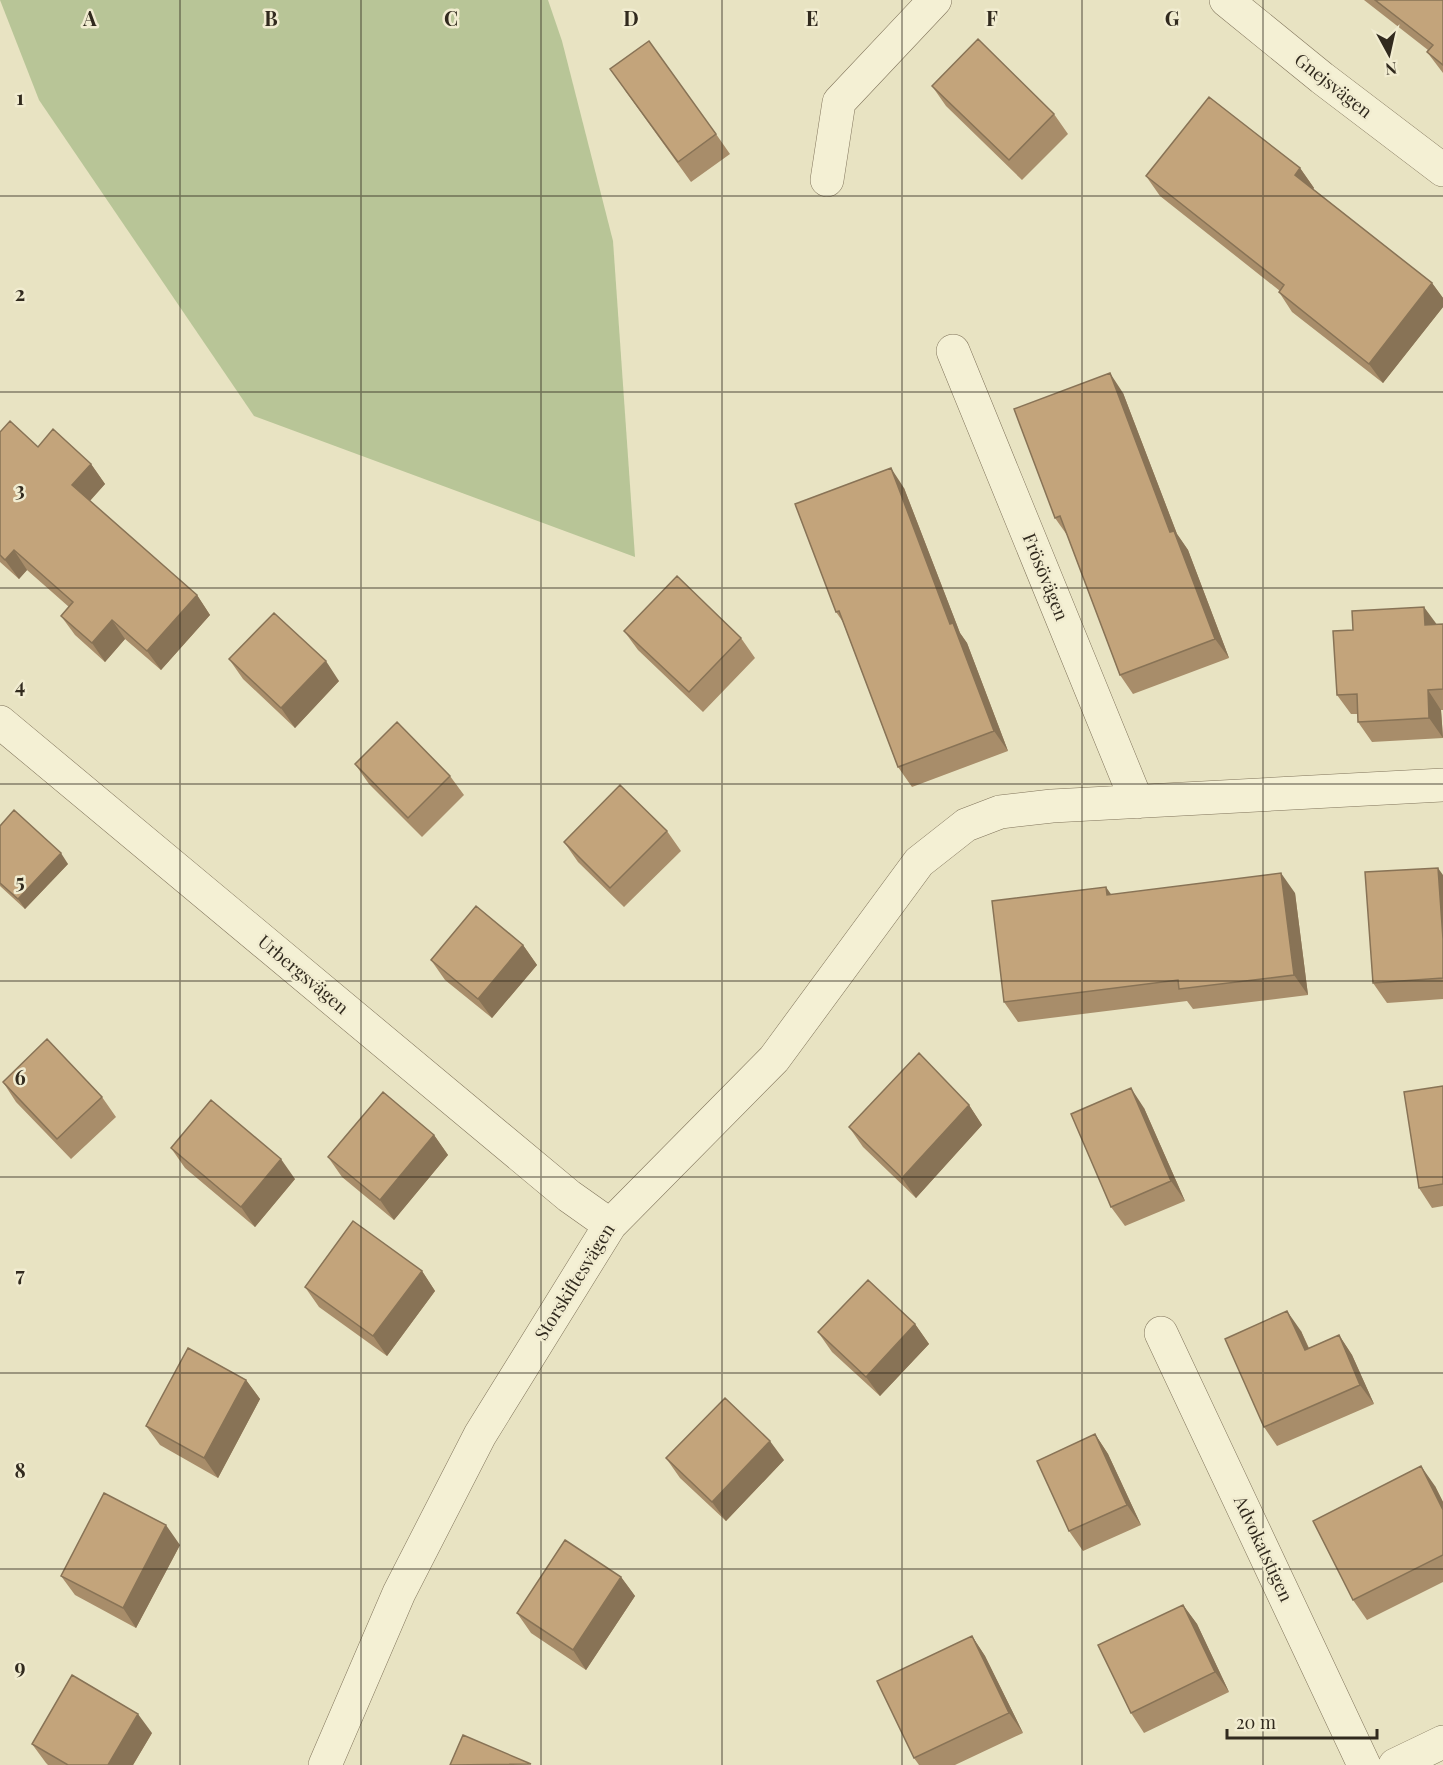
<svg xmlns="http://www.w3.org/2000/svg" width="1443" height="1765" viewBox="0 0 1443 1765" font-family="'Playfair Display',serif">
<style>
.green{fill:#b8c597}
.lines{fill:none;stroke-linecap:round;stroke-linejoin:round}
.street-casing{stroke:#80745b;stroke-width:34}
.street{stroke:#f4f0d4;stroke-width:33}
.wall{fill:#a88d6a}
.shaded-wall{fill:#887356}
.building{fill:#c3a47b;stroke:#887356;stroke-width:1.5}
.grid{fill:none;stroke:#312a1e;stroke-width:1.5;stroke-opacity:0.55}
.labels{text-anchor:middle;stroke-width:5;stroke-linejoin:round;paint-order:stroke}
.street-label{font-size:18px;fill:#312a1e;stroke:#f1ecd0}
.grid-label{font-size:20px;text-anchor:middle;font-weight:bold;fill:#312a1e;stroke:#f1ecd0;stroke-width:5;stroke-linejoin:round;paint-order:stroke}
</style>
<rect width="100%" height="100%" fill="#e8e3c2"/>
<path class="green" d="M 0,0 L 548,0 L 562,41 L 613,241 L 635,557 L 254,416 L 39,100 Z"/>
<g class="lines">
<g class="street-casing">
<path id="street" d="M 1226,0 L 1322,78 L 1443,170
M 827,180 L 839,102 L 935,0
M 953,351 L 1137,802
M 0,722 L 569,1196 L 610,1225
M 1161,1333 L 1364,1765
M 325,1765 L 399,1593 L 480,1435 L 610,1225 L 774,1059 L 919,862 L 966,825 L 1000,812 L 1052,806 L 1443,785
M 1395,1765 L 1443,1742"/>
</g>
<use href="#street" class="street"/>
</g>
<path class="wall" d="M 1364,0 L 1443,0 L 1443,73 L 1427,52 L 1428,50 Z
M 932,86 L 1054,114 L 1068,134 L 1022,180 L 946,106 Z
M 624,89 L 716,134 L 730,154 L 691,182 Z
M 1300,168 L 1314,188 L 1313,189 L 1432,283 L 1443,298 L 1443,307 L 1383,383 L 1292,312 L 1279,292 L 1280,291 L 1160,196 L 1146,176 Z
M 1123,393 L 1177,534 L 1188,550 L 1229,658 L 1133,694 L 1120,675 L 1067,535 L 1055,518 Z
M 0,432 L 38,447 L 91,464 L 105,484 L 90,501 L 197,595 L 210,615 L 161,670 L 125,639 L 105,662 L 75,635 L 61,616 L 69,607 L 27,570 L 19,579 L 0,562 Z
M 904,488 L 960,633 L 967,643 L 1008,751 L 912,787 L 898,767 L 843,622 L 836,612 Z
M 1437,624 L 1443,624 L 1443,710 L 1441,710 L 1443,738 L 1372,742 L 1358,722 L 1358,714 L 1351,714 L 1337,695 Z
M 624,631 L 741,638 L 755,658 L 703,712 L 638,650 Z
M 229,659 L 339,681 L 295,728 L 243,679 Z
M 355,764 L 450,776 L 464,795 L 422,837 L 369,784 Z
M 0,826 L 68,864 L 25,909 L 0,886 Z
M 667,831 L 681,851 L 624,907 L 578,862 L 564,842 Z
M 1443,875 L 1443,999 L 1387,1003 L 1373,983 Z
M 1295,893 L 1308,995 L 1193,1009 L 1187,1001 L 1018,1022 L 1004,1002 L 1112,895 Z
M 523,945 L 537,965 L 492,1018 L 445,980 L 431,960 Z
M 3,1082 L 102,1097 L 116,1117 L 71,1159 L 16,1102 Z
M 1443,1086 L 1443,1206 L 1432,1208 L 1419,1188 Z
M 969,1105 L 982,1125 L 916,1198 L 863,1147 L 849,1127 Z
M 1144,1108 L 1185,1201 L 1125,1226 L 1111,1207 Z
M 434,1135 L 448,1155 L 394,1220 L 342,1177 L 328,1157 Z
M 171,1148 L 295,1179 L 255,1227 L 185,1168 Z
M 422,1271 L 435,1291 L 387,1356 L 319,1307 L 305,1287 Z
M 915,1324 L 929,1344 L 880,1396 L 832,1352 L 818,1332 Z
M 1301,1331 L 1309,1348 L 1339,1335 L 1352,1355 L 1374,1404 L 1277,1446 L 1264,1427 Z
M 246,1380 L 260,1399 L 218,1478 L 160,1445 L 146,1426 Z
M 1095,1434 L 1108,1454 L 1141,1525 L 1083,1551 L 1069,1531 Z
M 666,1458 L 784,1460 L 726,1521 L 680,1478 Z
M 1435,1486 L 1443,1502 L 1443,1582 L 1367,1620 L 1353,1600 Z
M 180,1545 L 136,1628 L 75,1595 L 61,1576 Z
M 621,1577 L 635,1596 L 586,1670 L 531,1633 L 517,1613 Z
M 1183,1605 L 1197,1624 L 1229,1692 L 1144,1733 L 1131,1713 Z
M 972,1636 L 985,1656 L 1023,1733 L 955,1765 L 919,1765 L 914,1758 Z
M 152,1733 L 133,1765 L 48,1765 L 46,1763 L 32,1744 Z"/>
<path class="shaded-wall" d="M 1300,168 L 1314,188 L 1308,195 L 1295,175 Z
M 1432,283 L 1443,298 L 1443,307 L 1383,383 L 1369,364 Z
M 1110,373 L 1123,393 L 1177,534 L 1188,550 L 1229,658 L 1215,639 L 1170,532 Z
M 91,464 L 105,484 L 86,505 L 72,485 Z
M 891,468 L 904,488 L 960,633 L 967,643 L 1008,751 L 994,731 L 950,624 Z
M 14,550 L 27,570 L 19,579 L 5,560 Z
M 197,595 L 210,615 L 161,670 L 147,651 Z
M 1424,607 L 1438,626 L 1425,625 Z
M 112,620 L 125,639 L 105,662 L 92,643 Z
M 326,661 L 339,681 L 295,728 L 281,708 Z
M 1428,690 L 1441,710 L 1443,738 L 1429,718 Z
M 61,853 L 68,864 L 25,909 L 18,899 Z
M 1438,868 L 1443,875 L 1443,939 Z
M 1281,873 L 1295,893 L 1308,995 L 1294,975 Z
M 1106,887 L 1120,907 L 1107,895 Z
M 523,945 L 537,965 L 492,1018 L 478,999 Z
M 1131,1088 L 1144,1108 L 1185,1201 L 1171,1181 Z
M 969,1105 L 982,1125 L 916,1198 L 902,1178 Z
M 434,1135 L 448,1155 L 394,1220 L 380,1200 Z
M 281,1159 L 295,1179 L 255,1227 L 241,1207 Z
M 422,1271 L 435,1291 L 387,1356 L 373,1336 Z
M 1287,1311 L 1301,1331 L 1318,1370 L 1305,1350 Z
M 915,1324 L 929,1344 L 880,1396 L 866,1377 Z
M 1339,1335 L 1352,1355 L 1374,1404 L 1360,1385 Z
M 246,1380 L 260,1399 L 218,1478 L 204,1458 Z
M 1095,1434 L 1108,1454 L 1141,1525 L 1127,1505 Z
M 770,1441 L 784,1460 L 726,1521 L 712,1502 Z
M 1421,1466 L 1435,1486 L 1443,1502 L 1443,1510 Z
M 166,1525 L 180,1545 L 136,1628 L 123,1608 Z
M 621,1577 L 635,1596 L 586,1670 L 573,1650 Z
M 1183,1605 L 1197,1624 L 1229,1692 L 1215,1672 Z
M 972,1636 L 985,1656 L 1023,1733 L 1009,1713 Z
M 138,1714 L 152,1733 L 133,1765 L 108,1765 Z"/>
<path class="building" d="M 1375,0 L 1443,0 L 1443,65 L 1427,52 L 1433,45 Z
M 978,39 L 1054,114 L 1009,160 L 932,86 Z
M 649,41 L 716,134 L 678,162 L 610,69 Z
M 1209,97 L 1300,168 L 1295,175 L 1432,283 L 1369,364 L 1279,292 L 1284,285 L 1146,176 Z
M 1110,373 L 1170,532 L 1174,531 L 1215,639 L 1120,675 L 1060,516 L 1055,518 L 1014,409 Z
M 10,421 L 38,447 L 53,429 L 91,464 L 72,485 L 197,595 L 147,651 L 112,620 L 92,643 L 61,616 L 73,602 L 14,550 L 5,560 L 0,555 L 0,432 Z
M 891,468 L 950,624 L 953,623 L 994,731 L 898,767 L 839,611 L 836,612 L 795,504 Z
M 677,576 L 741,638 L 689,692 L 624,631 Z
M 1424,607 L 1425,625 L 1443,624 L 1443,689 L 1428,690 L 1429,718 L 1358,722 L 1357,694 L 1337,695 L 1333,631 L 1353,630 L 1352,611 Z
M 274,613 L 326,661 L 281,708 L 229,659 Z
M 397,722 L 450,776 L 408,818 L 355,764 Z
M 620,785 L 667,831 L 610,888 L 564,842 Z
M 14,810 L 61,853 L 18,899 L 0,883 L 0,826 Z
M 1438,868 L 1443,939 L 1443,978 L 1373,983 L 1365,872 Z
M 1281,873 L 1294,975 L 1179,989 L 1178,980 L 1004,1002 L 992,901 L 1106,887 L 1107,895 Z
M 476,906 L 523,945 L 478,999 L 431,960 Z
M 47,1039 L 102,1097 L 57,1139 L 3,1082 Z
M 919,1053 L 969,1105 L 902,1178 L 849,1127 Z
M 1443,1086 L 1443,1184 L 1419,1188 L 1404,1092 Z
M 1131,1088 L 1171,1181 L 1111,1207 L 1071,1114 Z
M 383,1092 L 434,1135 L 380,1200 L 328,1157 Z
M 211,1100 L 281,1159 L 241,1207 L 171,1148 Z
M 353,1221 L 422,1271 L 373,1336 L 305,1287 Z
M 868,1280 L 915,1324 L 866,1377 L 818,1332 Z
M 1287,1311 L 1305,1350 L 1339,1335 L 1360,1385 L 1264,1427 L 1225,1339 Z
M 188,1348 L 246,1380 L 204,1458 L 146,1426 Z
M 725,1398 L 770,1441 L 712,1502 L 666,1458 Z
M 1095,1434 L 1127,1505 L 1069,1531 L 1037,1461 Z
M 1421,1466 L 1443,1510 L 1443,1555 L 1353,1600 L 1313,1521 Z
M 104,1493 L 166,1525 L 123,1608 L 61,1576 Z
M 565,1540 L 621,1577 L 573,1650 L 517,1613 Z
M 1183,1605 L 1215,1672 L 1131,1713 L 1098,1645 Z
M 972,1636 L 1009,1713 L 914,1758 L 877,1681 Z
M 72,1675 L 138,1714 L 108,1765 L 68,1765 L 32,1744 Z
M 463,1735 L 531,1764 L 450,1765 Z"/>
<path class="grid" d="M 180,0 L 180,1765M 361,0 L 361,1765M 541,0 L 541,1765M 722,0 L 722,1765M 902,0 L 902,1765M 1082,0 L 1082,1765M 1263,0 L 1263,1765M 0,196 L 1443,196M 0,392 L 1443,392M 0,588 L 1443,588M 0,784 L 1443,784M 0,981 L 1443,981M 0,1177 L 1443,1177M 0,1373 L 1443,1373M 0,1569 L 1443,1569"/>
<g class="labels">
<g class="street-label">
<text transform="translate(1333 86) rotate(38)" y="6">Gnejsvägen</text>
<text transform="translate(1045 577) rotate(68)" y="6">Frösövägen</text>
<text transform="translate(303 975) rotate(40)" y="6">Urbergsvägen</text>
<text transform="translate(575 1282) rotate(-58)" y="6">Storskiftesvägen</text>
<text transform="translate(1263 1549) rotate(65)" y="6">Advokatstigen</text>
</g>
</g>
<g class="grid-label">
<text x="90" y="26">A</text>
<text x="271" y="26">B</text>
<text x="451" y="26">C</text>
<text x="631" y="26">D</text>
<text x="812" y="26">E</text>
<text x="992" y="26">F</text>
<text x="1172" y="26">G</text>
<text x="20" y="105">1</text>
<text x="20" y="301">2</text>
<text x="20" y="497">3</text>
<text x="20" y="693">4</text>
<text x="20" y="889">5</text>
<text x="20" y="1085">6</text>
<text x="20" y="1282">7</text>
<text x="20" y="1478">8</text>
<text x="20" y="1674">9</text>
</g>
<g transform="translate(1389 54) rotate(172)" stroke="#f1ecd0" stroke-width="4.5" paint-order="stroke">
<path d="M0-4.5L10 22L0 15L-10 22Z" fill="#312a1e"/>
<text y="-9" font-size="16" font-weight="bold" text-anchor="middle" fill="#312a1e">N</text>
</g>
<path d="M1227 1729v9h150v-9" fill="none" stroke="#312a1e" stroke-width="3"/>
<text x="1236" y="1729" font-size="18" fill="#312a1e" stroke="#f1ecd0" stroke-width="4.5" paint-order="stroke">20 m</text>
</svg>
